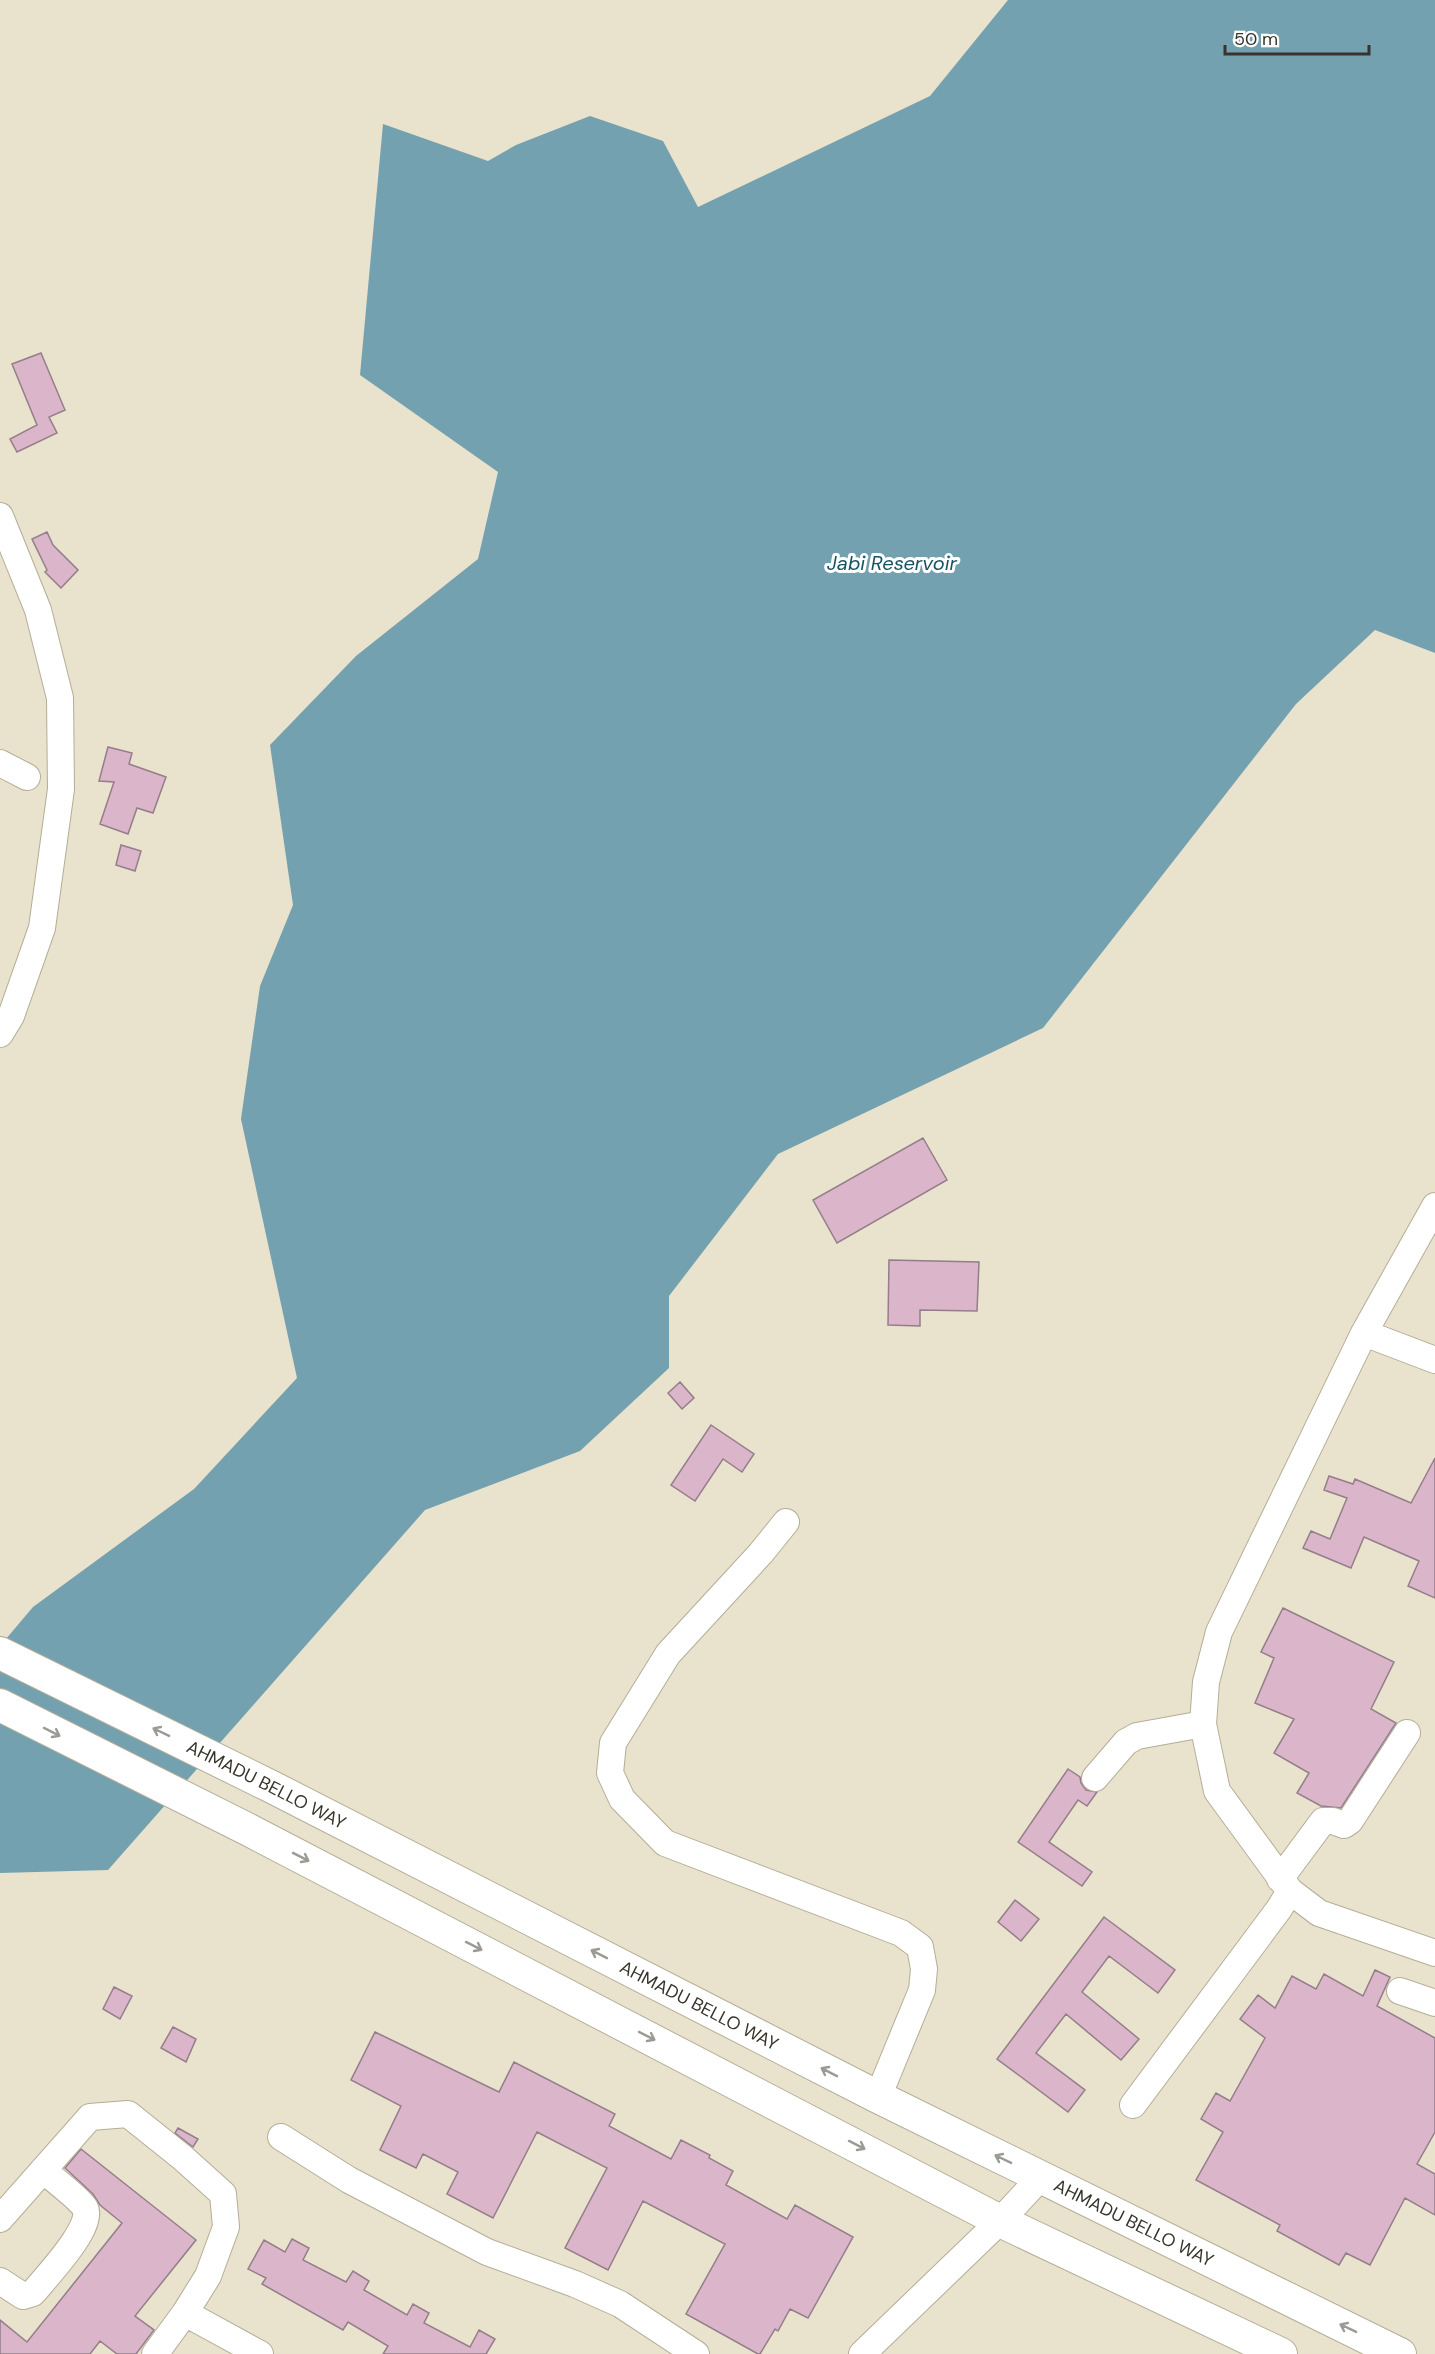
<svg xmlns="http://www.w3.org/2000/svg" width="1435" height="2354" viewBox="0 0 1435 2354" font-family="'DM Sans',sans-serif">
<style>
.water{fill:#74a1af}
.building{fill:#dbb5ca;stroke:#937e8a;stroke-width:1.5}
.lines{fill:none;stroke-linecap:round;stroke-linejoin:round}
.minor-casing{stroke:#b4ad97;stroke-width:28}
.major-casing{stroke:#b4ad97;stroke-width:34}
.minor{stroke:#fff;stroke-width:26}
.major{stroke:#fff;stroke-width:32}
.oneway{stroke:#9b9a95}
.labels{text-anchor:middle;stroke-width:6;stroke-linejoin:round;paint-order:stroke}
.street-label{font-size:18px;fill:#37342b;stroke:#fff}
.water-label{font-size:20px;font-style:italic;fill:#165464;stroke:#fff}
</style>
<rect width="100%" height="100%" fill="#e9e2cc"/>
<path class="water" d="M 1008,0 L 1435,0 L 1435,653 L 1375,630 L 1296,704 L 1043,1028 L 778,1154 L 669,1296 L 669,1368 L 580,1451 L 425,1510 L 108,1870 L 0,1873 L 0,1646 L 33,1607 L 194,1489 L 297,1378 L 241,1119 L 260,986 L 293,905 L 270,745 L 356,656 L 478,559 L 498,472 L 360,375 L 383,124 L 488,161 L 516,145 L 590,116 L 663,141 L 698,207 L 930,96 Z"/>
<path class="building" d="M 41,353 L 65,410 L 49,417 L 57,433 L 17,452 L 10,439 L 37,425 L 12,364 Z
M 47,532 L 53,545 L 78,570 L 61,588 L 45,572 L 47,570 L 32,539 Z
M 108,747 L 132,753 L 129,764 L 166,777 L 153,813 L 137,808 L 128,834 L 100,824 L 114,782 L 99,781 Z
M 121,845 L 141,851 L 135,871 L 116,865 Z
M 923,1138 L 947,1180 L 837,1243 L 813,1200 Z
M 889,1260 L 979,1262 L 977,1311 L 920,1310 L 920,1326 L 888,1325 Z
M 680,1382 L 694,1398 L 682,1409 L 668,1393 Z
M 711,1425 L 754,1454 L 742,1472 L 723,1459 L 695,1501 L 671,1485 Z
M 1435,1458 L 1435,1598 L 1408,1586 L 1419,1561 L 1364,1537 L 1351,1568 L 1303,1548 L 1311,1531 L 1330,1539 L 1347,1498 L 1324,1490 L 1329,1476 L 1353,1484 L 1355,1479 L 1411,1503 Z
M 1283,1608 L 1394,1662 L 1371,1709 L 1396,1723 L 1341,1808 L 1321,1806 L 1297,1793 L 1309,1773 L 1274,1753 L 1294,1719 L 1255,1703 L 1274,1658 L 1261,1652 Z
M 1068,1769 L 1080,1777 L 1081,1783 L 1086,1790 L 1097,1792 L 1087,1806 L 1078,1800 L 1049,1842 L 1092,1872 L 1082,1886 L 1018,1842 Z
M 1015,1900 L 1039,1919 L 1021,1941 L 998,1922 Z
M 1104,1917 L 1175,1970 L 1158,1993 L 1109,1956 L 1082,1992 L 1139,2039 L 1121,2060 L 1066,2014 L 1036,2053 L 1085,2090 L 1068,2112 L 997,2059 Z
M 1375,1970 L 1390,1977 L 1377,2006 L 1435,2038 L 1435,2132 L 1417,2164 L 1435,2174 L 1435,2215 L 1405,2198 L 1370,2265 L 1346,2253 L 1339,2265 L 1277,2231 L 1280,2225 L 1196,2180 L 1223,2132 L 1201,2119 L 1216,2093 L 1230,2101 L 1265,2038 L 1240,2019 L 1258,1995 L 1275,2008 L 1292,1976 L 1316,1989 L 1324,1974 L 1363,1996 Z
M 114,1987 L 132,1996 L 120,2019 L 103,2009 Z
M 173,2027 L 196,2039 L 186,2062 L 161,2048 Z
M 375,2032 L 499,2092 L 514,2062 L 615,2114 L 609,2126 L 671,2159 L 681,2140 L 710,2155 L 709,2158 L 733,2171 L 726,2185 L 787,2219 L 795,2205 L 853,2237 L 808,2318 L 790,2309 L 778,2331 L 775,2329 L 760,2354 L 758,2354 L 686,2314 L 725,2244 L 643,2201 L 608,2270 L 565,2248 L 607,2168 L 537,2132 L 493,2218 L 447,2194 L 458,2172 L 423,2154 L 416,2168 L 380,2150 L 401,2106 L 351,2080 Z
M 178,2128 L 198,2139 L 193,2147 L 175,2133 Z
M 81,2149 L 196,2240 L 135,2316 L 154,2330 L 136,2354 L 117,2354 L 100,2341 L 90,2354 L 0,2354 L 0,2320 L 27,2342 L 122,2223 L 100,2205 L 93,2194 L 65,2168 Z
M 292,2239 L 309,2248 L 303,2260 L 346,2282 L 353,2271 L 369,2281 L 364,2290 L 407,2315 L 413,2304 L 429,2313 L 424,2323 L 470,2347 L 479,2330 L 495,2339 L 486,2354 L 383,2354 L 388,2346 L 348,2322 L 343,2330 L 262,2284 L 266,2278 L 248,2269 L 264,2240 L 285,2252 Z"/>
<g class="lines">
<g class="minor-casing">
<path id="minor" d="M 0,516 L 38,610 L 60,698 L 61,789 L 42,928 L 11,1016 L 0,1034
M 0,763 L 27,777
M 1435,1206 L 1364,1333 L 1219,1632 L 1206,1682 L 1203,1724 L 1217,1791 L 1290,1891 L 1319,1913 L 1435,1953
M 1364,1333 L 1435,1360
M 786,1522 L 761,1553 L 668,1654 L 613,1743 L 610,1773 L 622,1799 L 665,1843 L 901,1933 L 920,1947 L 924,1969 L 922,1990 L 878,2097
M 1095,1778 L 1126,1742 L 1137,1736 L 1203,1724
M 1280,1879 L 1323,1821 L 1333,1821 L 1344,1825 L 1350,1821 L 1407,1733
M 1400,1991 L 1435,2003
M 1133,2105 L 1279,1909 L 1290,1891
M 281,2137 L 349,2180 L 487,2252 L 575,2284 L 620,2304 L 696,2354
M 0,2219 L 90,2117 L 128,2114 L 183,2158 L 223,2194 L 226,2227 L 208,2276 L 185,2313
M 0,2281 L 23,2296 L 33,2293 C 45,2278 95,2226 85,2208 C 80,2199 52,2178 43,2170
M 155,2354 L 185,2313 L 260,2354
M 862,2354 L 1000,2221 L 1041,2177"/>
</g>
<g class="major-casing">
<g id="major">
<path id="s1" d="M 0,1653 L 270,1786 L 878,2097 L 1400,2354"/>
<path d="M 0,1705 L 249,1830 L 1000,2221 L 1281,2354"/>
</g>
</g>
<use href="#minor" class="minor"/>
<use href="#major" class="major"/>
</g>
<defs><path id="oneway-shaft" d="M-6 0H5M1.5-3L5.5 0L1.5 3" fill="none" stroke-width="1.6" stroke-linecap="round" stroke-linejoin="round" transform="scale(1.5)"/></defs>
<g class="oneway">
<use href="#oneway-shaft" transform="translate(52 1732) rotate(27)"/>
<use href="#oneway-shaft" transform="translate(161 1732) rotate(-154)"/>
<use href="#oneway-shaft" transform="translate(301 1857) rotate(27)"/>
<use href="#oneway-shaft" transform="translate(474 1946) rotate(27)"/>
<use href="#oneway-shaft" transform="translate(599 1954) rotate(-153)"/>
<use href="#oneway-shaft" transform="translate(647 2036) rotate(27)"/>
<use href="#oneway-shaft" transform="translate(829 2072) rotate(-153)"/>
<use href="#oneway-shaft" transform="translate(857 2145) rotate(27)"/>
<use href="#oneway-shaft" transform="translate(1003 2159) rotate(-154)"/>
<use href="#oneway-shaft" transform="translate(1348 2328) rotate(-154)"/>
</g>
<g class="labels">
<g class="street-label">
<text dy="6" stroke="none"><textPath href="#s1" startOffset="297">AHMADU BELLO WAY</textPath></text>
<text dy="6" stroke="none"><textPath href="#s1" startOffset="783">AHMADU BELLO WAY</textPath></text>
<text dy="6" stroke="none"><textPath href="#s1" startOffset="1269">AHMADU BELLO WAY</textPath></text>
</g>
<g class="water-label">
<text x="892" y="570">Jabi Reservoir</text>
</g>
</g>
<path d="M1225 45v9h144v-9" fill="none" stroke="#37342b" stroke-width="3"/>
<text x="1234" y="45" font-size="18" fill="#37342b" stroke="#ffffff" stroke-width="4.5" paint-order="stroke">50 m</text>
</svg>
